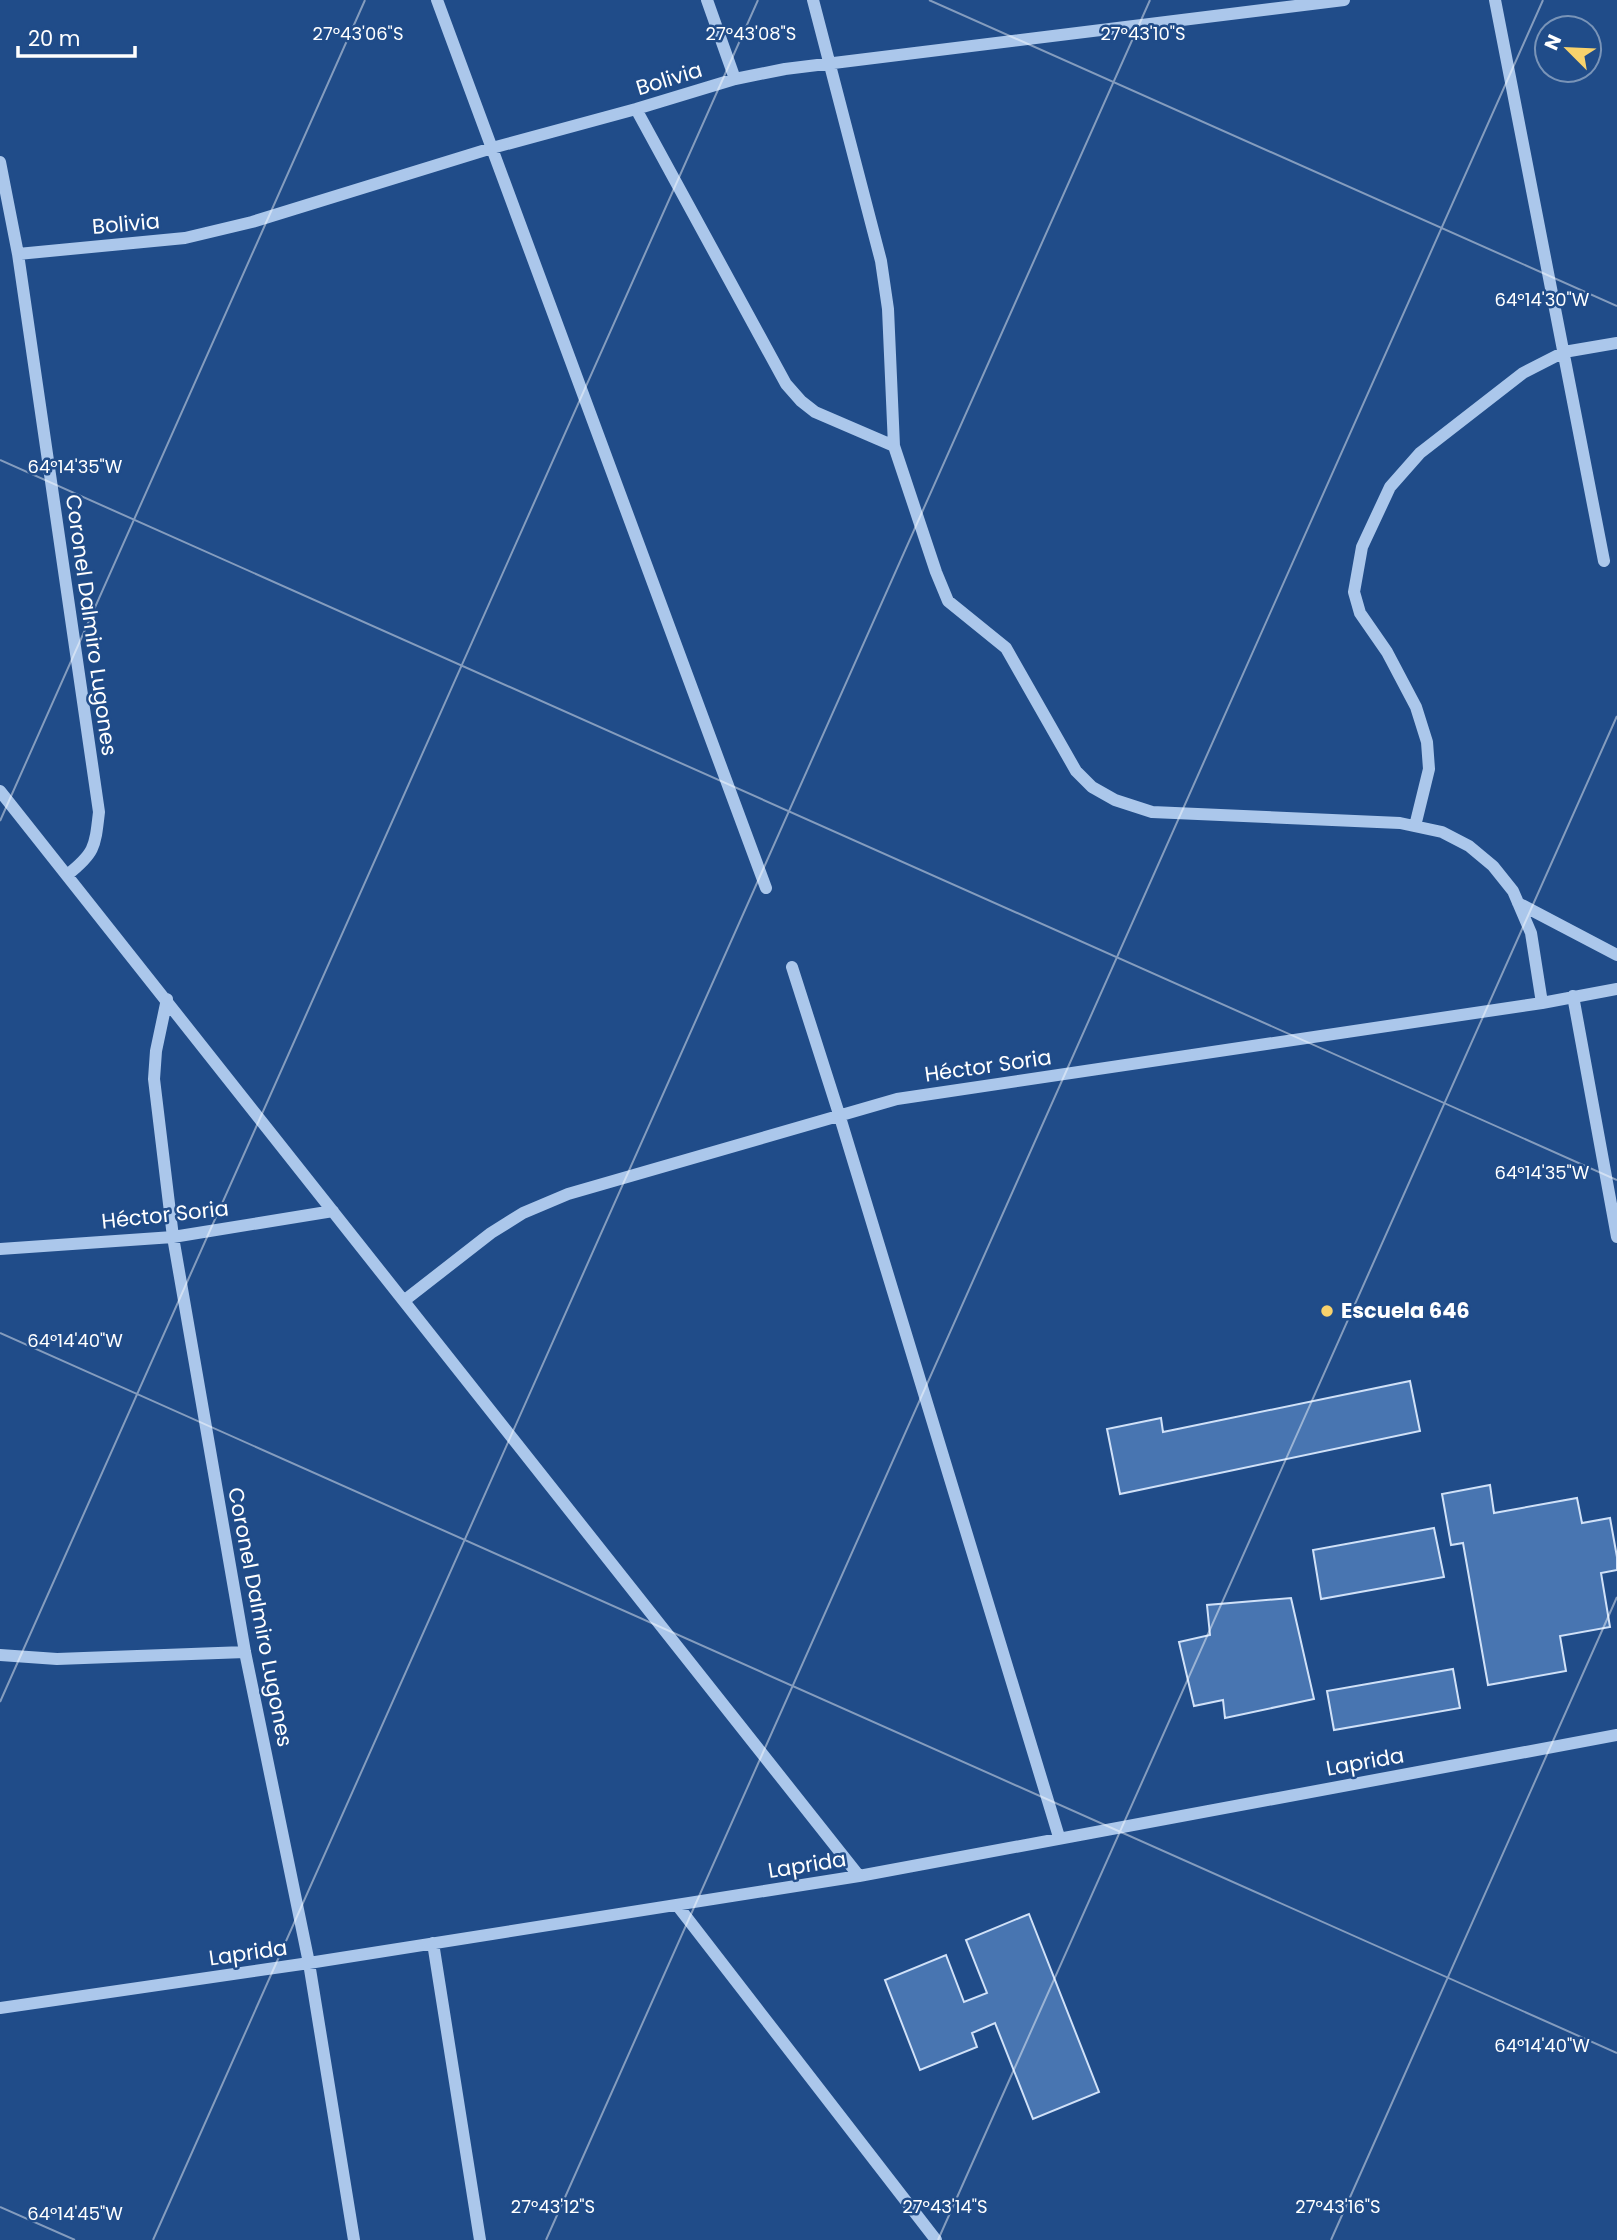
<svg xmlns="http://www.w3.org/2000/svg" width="1617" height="2240" viewBox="0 0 1617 2240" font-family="Poppins,sans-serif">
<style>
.building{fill:#4875b1;stroke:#d0e1f8;stroke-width:2}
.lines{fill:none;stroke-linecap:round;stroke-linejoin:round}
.minor{stroke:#abc7eb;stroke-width:12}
.ticks{fill:none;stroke:#fff;stroke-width:2;stroke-opacity:0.45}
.poi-dot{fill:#f8d26c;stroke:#204c89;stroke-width:2.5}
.labels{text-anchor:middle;stroke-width:5;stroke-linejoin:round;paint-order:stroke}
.street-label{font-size:21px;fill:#fff;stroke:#204c89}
.poi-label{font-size:21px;font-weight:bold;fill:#fff;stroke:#204c89;text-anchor:start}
.ticks-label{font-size:18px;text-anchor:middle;fill:#fff;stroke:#204c89;stroke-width:5;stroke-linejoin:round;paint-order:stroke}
</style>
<rect width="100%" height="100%" fill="#204c89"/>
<path class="building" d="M 1410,1381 L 1420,1431 L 1120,1494 L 1107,1429 L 1161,1418 L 1163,1432 Z
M 1490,1485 L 1494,1513 L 1577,1498 L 1582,1523 L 1610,1518 L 1617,1557 L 1617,1570 L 1601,1573 L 1610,1627 L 1560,1636 L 1566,1671 L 1488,1685 L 1463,1543 L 1451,1545 L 1442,1494 Z
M 1434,1528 L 1444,1577 L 1321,1599 L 1313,1550 Z
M 1291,1598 L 1314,1699 L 1225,1718 L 1223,1700 L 1194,1706 L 1179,1642 L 1210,1635 L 1207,1605 Z
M 1453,1669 L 1460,1708 L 1334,1730 L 1327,1691 Z
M 1029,1914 L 1099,2092 L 1033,2119 L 995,2023 L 972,2033 L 977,2047 L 920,2070 L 885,1980 L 946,1955 L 964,2002 L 987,1993 L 966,1940 Z"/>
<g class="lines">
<path class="minor" d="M 437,0 L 766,888
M 707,0 L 735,79
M 813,0 L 881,261 L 888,309 L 894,446 L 936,572 L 948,601 L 1006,648 L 1076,771 L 1092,787 L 1115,800 L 1152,812 L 1400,823 L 1442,832 L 1469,846 L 1493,866 L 1513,891 L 1531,933 L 1542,1003
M 1495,0 L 1604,561
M 636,109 L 786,384 L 801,401 L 815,412 L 894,446
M 0,162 L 18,254 L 99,812 C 95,847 95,853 67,875
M 18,254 L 185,238 L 252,222 L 492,148 L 636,109 L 735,79 L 785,69 L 1344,0
M 0,791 L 859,1876
M 1415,826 L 1429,769 L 1427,742 L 1416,707 L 1387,652 L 1360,613 L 1354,592 L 1362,547 L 1390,487 L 1420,453 L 1523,373 L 1564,352 L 1617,343
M 1518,903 L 1617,955
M 792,967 L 839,1114 L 1059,1837
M 1573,996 L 1617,1237
M 167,999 L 156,1051 L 154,1079 L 173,1237 L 245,1652 L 309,1963 L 354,2240
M 0,1249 L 173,1237 L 333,1211
M 405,1300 L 491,1233 L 523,1213 L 568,1194 L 897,1099 L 1542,1003 L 1617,989
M 0,1655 L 57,1659 L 245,1652
M 677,1905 L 936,2240
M 433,1943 L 480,2240
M 0,2008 L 309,1963 L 859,1876 L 1617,1735"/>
</g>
<path class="ticks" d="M 929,0 L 1617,306M 0,460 L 1617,1180M 0,821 L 365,0M 0,1333 L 1617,2053M 0,1702 L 758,0M 0,2207 L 75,2240M 153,2240 L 1150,0M 546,2240 L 1543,0M 938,2240 L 1617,716M 1331,2240 L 1617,1597"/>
<circle class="poi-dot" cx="1327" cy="1311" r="7"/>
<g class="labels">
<g class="street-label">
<text transform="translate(669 79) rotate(-17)" y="7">Bolivia</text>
<text transform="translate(126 224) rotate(-5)" y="7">Bolivia</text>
<text transform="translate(91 625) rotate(82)" y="7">Coronel Dalmiro Lugones</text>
<text transform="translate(988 1066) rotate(-8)" y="7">Héctor Soria</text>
<text transform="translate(165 1215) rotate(-6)" y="7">Héctor Soria</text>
<text transform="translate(260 1617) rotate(79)" y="7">Coronel Dalmiro Lugones</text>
<text transform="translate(1365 1762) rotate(-10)" y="7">Laprida</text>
<text transform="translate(807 1865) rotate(-9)" y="7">Laprida</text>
<text transform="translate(248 1953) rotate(-8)" y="7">Laprida</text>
</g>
<g class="poi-label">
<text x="1341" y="1318">Escuela 646</text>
</g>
</g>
<g class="ticks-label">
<text x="358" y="40">27°43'06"S</text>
<text x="751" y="40">27°43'08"S</text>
<text x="1143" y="40">27°43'10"S</text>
<text x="1542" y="306">64°14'30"W</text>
<text x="75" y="473">64°14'35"W</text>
<text x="1542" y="1179">64°14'35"W</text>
<text x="75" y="1347">64°14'40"W</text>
<text x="1542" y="2052">64°14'40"W</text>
<text x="553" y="2213">27°43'12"S</text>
<text x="945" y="2213">27°43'14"S</text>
<text x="1338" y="2213">27°43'16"S</text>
<text x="75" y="2220">64°14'45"W</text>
</g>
<g transform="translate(1568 49) rotate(294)"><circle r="33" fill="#204c89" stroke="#7994b8" stroke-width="2"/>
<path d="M0-5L12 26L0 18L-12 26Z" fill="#f8d26c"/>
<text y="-10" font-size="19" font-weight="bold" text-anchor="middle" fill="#ffffff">N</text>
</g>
<path d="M18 46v10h117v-10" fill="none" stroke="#ffffff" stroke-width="3.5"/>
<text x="28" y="46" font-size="21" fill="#ffffff" stroke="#204c89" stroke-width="5" paint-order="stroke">20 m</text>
</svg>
